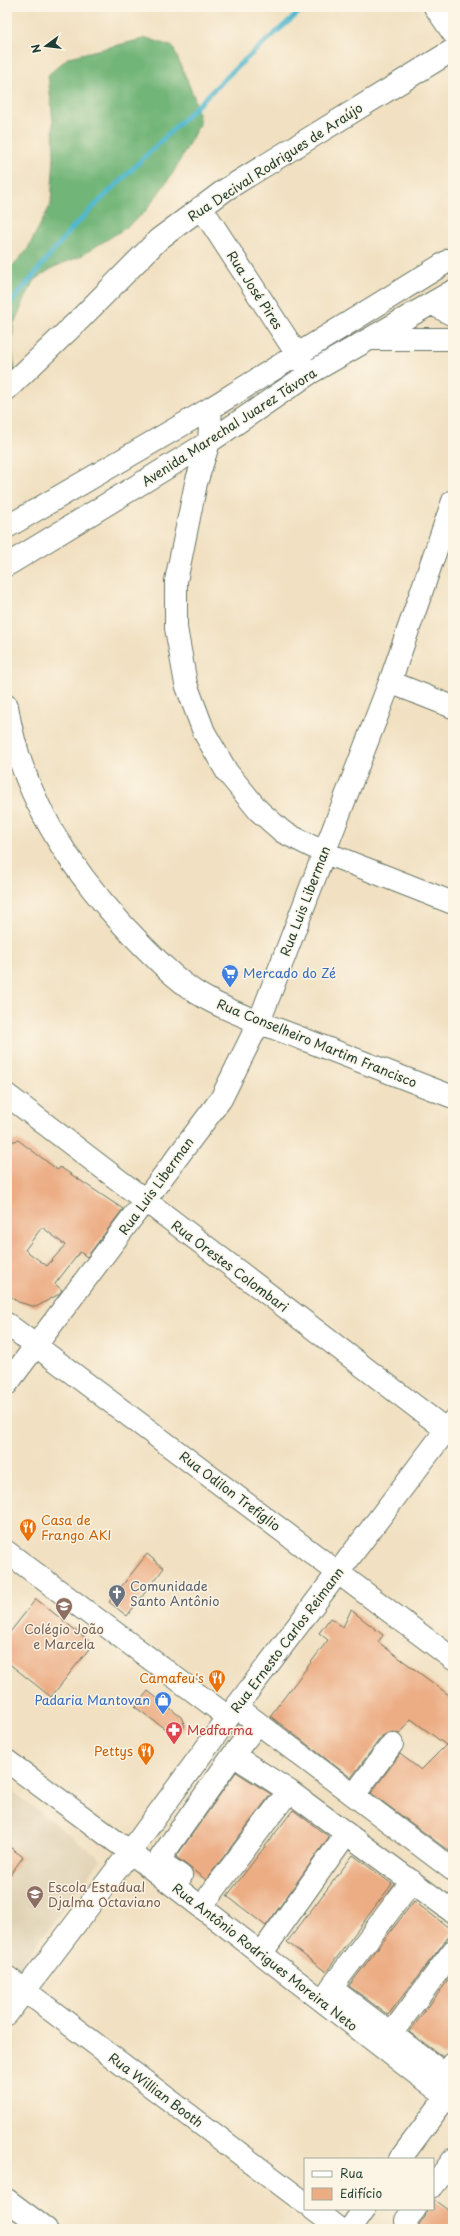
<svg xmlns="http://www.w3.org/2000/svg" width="460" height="2236" viewBox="0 0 460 2236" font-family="'Playpen Sans',sans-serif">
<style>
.built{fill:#ded0b2}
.forest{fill:#72b578;stroke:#487956}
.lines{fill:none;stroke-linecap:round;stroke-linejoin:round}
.stream{stroke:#51b8cf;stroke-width:5}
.building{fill:#ecad85;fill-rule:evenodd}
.minor-casing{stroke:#687665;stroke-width:24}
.minor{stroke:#fff;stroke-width:22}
.labels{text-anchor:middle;stroke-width:3;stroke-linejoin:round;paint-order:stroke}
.street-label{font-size:13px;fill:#1f3d34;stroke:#fcf5e5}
.shop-label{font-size:13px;fill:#366cbe;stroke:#fcf5e5;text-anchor:start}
.food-label{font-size:13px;fill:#c56008;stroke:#fcf5e5;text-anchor:end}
.worship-label{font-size:13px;fill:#5b616d;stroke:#fcf5e5;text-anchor:start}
.education-label{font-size:13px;fill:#785e54;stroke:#fcf5e5}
.health-label{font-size:13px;fill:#be3a42;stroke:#fcf5e5;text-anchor:start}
</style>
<rect width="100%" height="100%" fill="#fcf5e5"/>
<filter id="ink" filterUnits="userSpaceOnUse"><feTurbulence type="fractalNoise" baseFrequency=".025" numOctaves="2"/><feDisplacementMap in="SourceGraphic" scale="8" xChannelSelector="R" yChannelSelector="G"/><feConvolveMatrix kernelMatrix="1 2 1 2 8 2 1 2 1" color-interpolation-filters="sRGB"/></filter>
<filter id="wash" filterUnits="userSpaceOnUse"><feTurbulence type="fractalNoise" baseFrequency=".012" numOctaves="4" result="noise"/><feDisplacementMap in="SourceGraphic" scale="16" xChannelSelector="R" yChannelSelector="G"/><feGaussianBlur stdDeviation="0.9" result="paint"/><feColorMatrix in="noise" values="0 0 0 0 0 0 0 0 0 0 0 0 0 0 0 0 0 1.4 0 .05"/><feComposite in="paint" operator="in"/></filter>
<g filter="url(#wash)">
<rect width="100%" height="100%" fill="#f1e0c1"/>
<path class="built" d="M 7,1787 L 101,1859 L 19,1968 L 7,1958 Z"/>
<path class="forest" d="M 147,38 L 173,47 L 194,97 L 200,123 L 173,173 L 144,213 L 124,229 L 79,257 L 54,267 L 34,280 L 13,325 L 12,349 L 16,379 L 10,405 L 7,407 L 7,272 L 27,250 L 51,204 L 54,156 L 53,121 L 48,75 L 69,57 Z"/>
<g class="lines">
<path class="stream" d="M 7,308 L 73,227 L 239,65 L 305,7"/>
</g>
<g id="blocks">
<path class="building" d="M 18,1140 L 58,1170 L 60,1167 L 123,1209 L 87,1257 L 80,1252 L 55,1284 L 62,1290 L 59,1294 L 36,1307 L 18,1302 L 7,1293 L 7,1143 ZM 42,1227 L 65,1245 L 47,1266 L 25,1250 Z
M 147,1554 L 164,1568 L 127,1616 L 109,1602 Z
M 36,1599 L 93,1644 L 51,1697 L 7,1662 L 7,1636 Z
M 351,1610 L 383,1635 L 378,1642 L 453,1698 L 453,1854 L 371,1793 L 400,1754 L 421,1770 L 446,1745 L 411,1719 L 399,1734 L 393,1732 L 382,1736 L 351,1778 L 270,1716 L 328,1640 L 319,1633 L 330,1618 L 343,1627 Z
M 148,1691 L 181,1717 L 185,1726 L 176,1737 L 135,1707 Z
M 236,1772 L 271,1794 L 206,1880 L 176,1857 Z
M 293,1810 L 329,1837 L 266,1926 L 227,1896 Z
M 7,1845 L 23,1857 L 7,1879 Z
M 353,1855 L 392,1884 L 326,1972 L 287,1942 Z
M 414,1901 L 453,1931 L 388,2015 L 349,1986 Z
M 453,1974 L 453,2052 L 443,2057 L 409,2032 Z
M 433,2199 L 453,2214 L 453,2229 L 419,2229 L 419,2224 L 425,2217 L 427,2209 L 433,2209 Z"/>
</g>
</g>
<g filter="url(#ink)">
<use href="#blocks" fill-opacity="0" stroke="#687665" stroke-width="1"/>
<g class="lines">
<g class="minor-casing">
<path id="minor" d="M 435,7 L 453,33
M 201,207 L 304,365
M 433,304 L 453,315
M 372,339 L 453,339
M 7,389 L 80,319 L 159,239 L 225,190 L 453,50
M 211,408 L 209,442 L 196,483 L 176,581 L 176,628 L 186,684 L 204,732 L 227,772 L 259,811 L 283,832 L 323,852 L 453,903
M 7,527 L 211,408 L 453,258
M 7,565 L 209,442 L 310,373 L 453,291
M 390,682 L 453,707
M 7,706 C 21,800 78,881 144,947 C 163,966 184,987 209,1000 C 239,1016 272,1027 303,1039 C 353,1058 403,1078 453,1097
M 7,1095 L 453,1435
M 7,1324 L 453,1659
M 7,1384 L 221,1099 L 259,1022 L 390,682 L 453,501
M 7,1552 L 228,1717
M 246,1714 L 453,1870
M 258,1723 L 233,1755 L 289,1791 L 453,1912
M 7,1761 L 130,1852 L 453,2102
M 354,1795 L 392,1744
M 181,1876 L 162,1863 L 161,1857 L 233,1755
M 210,1895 L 289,1791
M 261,1954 L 346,1834
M 7,1977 L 305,2203
M 331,1988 L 439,2070 L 448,2070 L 453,2064
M 331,1988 L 412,1881
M 7,2014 L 130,1852 L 236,1707 L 453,1421
M 391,2034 L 453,1951
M 400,2159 L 453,2088
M 433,2186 L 453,2160
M 7,2200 L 46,2229
M 313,2209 L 339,2229
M 350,2229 L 364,2209
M 407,2229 L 406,2220 L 415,2209"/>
</g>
<use href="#minor" class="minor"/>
</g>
</g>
<defs>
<g id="supermarket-pin" transform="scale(0.9)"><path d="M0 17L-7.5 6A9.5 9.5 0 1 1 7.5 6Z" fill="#3f7fe0" stroke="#fcf5e5"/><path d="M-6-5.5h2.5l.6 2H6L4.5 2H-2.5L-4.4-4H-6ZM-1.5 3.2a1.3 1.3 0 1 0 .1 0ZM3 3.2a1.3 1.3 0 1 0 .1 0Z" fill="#fff"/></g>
<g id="restaurant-pin" transform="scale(0.9)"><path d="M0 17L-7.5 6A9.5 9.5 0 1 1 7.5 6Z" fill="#e8710a" stroke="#fcf5e5"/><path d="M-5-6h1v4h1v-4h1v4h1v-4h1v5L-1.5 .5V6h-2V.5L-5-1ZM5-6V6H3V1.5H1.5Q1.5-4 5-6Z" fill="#fff"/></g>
<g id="church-pin" transform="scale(0.9)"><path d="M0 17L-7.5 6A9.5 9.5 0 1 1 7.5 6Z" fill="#6b7280" stroke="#fcf5e5"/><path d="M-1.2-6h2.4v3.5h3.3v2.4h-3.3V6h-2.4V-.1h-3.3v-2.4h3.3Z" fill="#fff"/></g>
<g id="school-pin" transform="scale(0.9)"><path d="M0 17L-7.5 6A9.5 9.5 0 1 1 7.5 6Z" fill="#8d6e63" stroke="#fcf5e5"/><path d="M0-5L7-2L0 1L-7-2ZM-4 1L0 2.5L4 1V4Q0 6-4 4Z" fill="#fff"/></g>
<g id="shop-pin" transform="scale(0.9)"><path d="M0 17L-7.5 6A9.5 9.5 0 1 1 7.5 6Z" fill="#3f7fe0" stroke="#fcf5e5"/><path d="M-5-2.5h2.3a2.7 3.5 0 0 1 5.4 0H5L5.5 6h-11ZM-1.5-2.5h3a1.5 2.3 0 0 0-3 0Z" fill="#fff"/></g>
<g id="pharmacy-pin" transform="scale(0.9)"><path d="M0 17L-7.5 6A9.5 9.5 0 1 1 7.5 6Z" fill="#e0444e" stroke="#fcf5e5"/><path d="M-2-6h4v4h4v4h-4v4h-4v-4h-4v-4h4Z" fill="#fff"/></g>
</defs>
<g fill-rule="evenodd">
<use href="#supermarket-pin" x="230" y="973"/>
<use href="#restaurant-pin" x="28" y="1527"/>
<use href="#church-pin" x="117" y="1593"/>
<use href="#school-pin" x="64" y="1606"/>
<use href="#restaurant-pin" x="217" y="1678"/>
<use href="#shop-pin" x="163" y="1700"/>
<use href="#pharmacy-pin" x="174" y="1730"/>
<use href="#restaurant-pin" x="146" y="1751"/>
<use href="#school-pin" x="35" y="1894"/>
</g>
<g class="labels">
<g class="street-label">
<text transform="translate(275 162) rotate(-33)" y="5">Rua Decival Rodrigues de Araújo</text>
<text transform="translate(255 290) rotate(57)" y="5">Rua José Pires</text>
<text transform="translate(229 427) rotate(-33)" y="5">Avenida Marechal Juarez Távora</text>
<text transform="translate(305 901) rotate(-69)" y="5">Rua Luis Liberman</text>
<text transform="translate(317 1043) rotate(22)" y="5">Rua Conselheiro Martim Francisco</text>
<text transform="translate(156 1186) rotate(-54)" y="5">Rua Luis Liberman</text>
<text transform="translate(230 1266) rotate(37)" y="5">Rua Orestes Colombari</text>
<text transform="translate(230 1491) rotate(37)" y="5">Rua Odilon Trefíglio</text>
<text transform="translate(287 1640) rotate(-53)" y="5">Rua Ernesto Carlos Reimann</text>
<text transform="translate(265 1957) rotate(38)" y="5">Rua Antônio Rodrigues Moreira Neto</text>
<text transform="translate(156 2090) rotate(37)" y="5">Rua Willian Booth</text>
</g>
<g class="shop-label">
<text x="243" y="978">Mercado do Zé</text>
<text x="150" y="1705" text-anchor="end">Padaria Mantovan</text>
</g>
<g class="food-label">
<text x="41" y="1525" text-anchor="start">Casa de<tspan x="41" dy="15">Frango AKI</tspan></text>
<text x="204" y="1683">Camafeu's</text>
<text x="133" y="1756">Pettys</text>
</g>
<g class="worship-label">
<text x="130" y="1591">Comunidade<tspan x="130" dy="15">Santo Antônio</tspan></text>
</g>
<g class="education-label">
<text x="64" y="1634">Colégio João<tspan x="64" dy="15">e Marcela</tspan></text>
<text x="48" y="1892" text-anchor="start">Escola Estadual<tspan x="48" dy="15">Djalma Octaviano</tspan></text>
</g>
<g class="health-label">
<text x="187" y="1735">Medfarma</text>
</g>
</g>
<rect width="460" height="2236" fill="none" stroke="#fcf5e5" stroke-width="24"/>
<rect x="304" y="2158" width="130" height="52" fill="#fcf5e5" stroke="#a4ab9e"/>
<rect x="312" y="2171" width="20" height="6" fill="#ffffff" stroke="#a4ab9e"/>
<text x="340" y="2178" font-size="12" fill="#1f3d34">Rua</text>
<rect x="312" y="2188" width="20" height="12" fill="#ecad85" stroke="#a4ab9e"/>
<text x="340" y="2198" font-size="12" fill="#1f3d34">Edifício</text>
<g transform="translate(46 46) rotate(255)" stroke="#fcf5e5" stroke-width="3" paint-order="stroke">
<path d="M0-3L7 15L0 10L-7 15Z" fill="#1f3d34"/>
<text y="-6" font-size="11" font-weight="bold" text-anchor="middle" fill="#1f3d34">N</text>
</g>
</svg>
